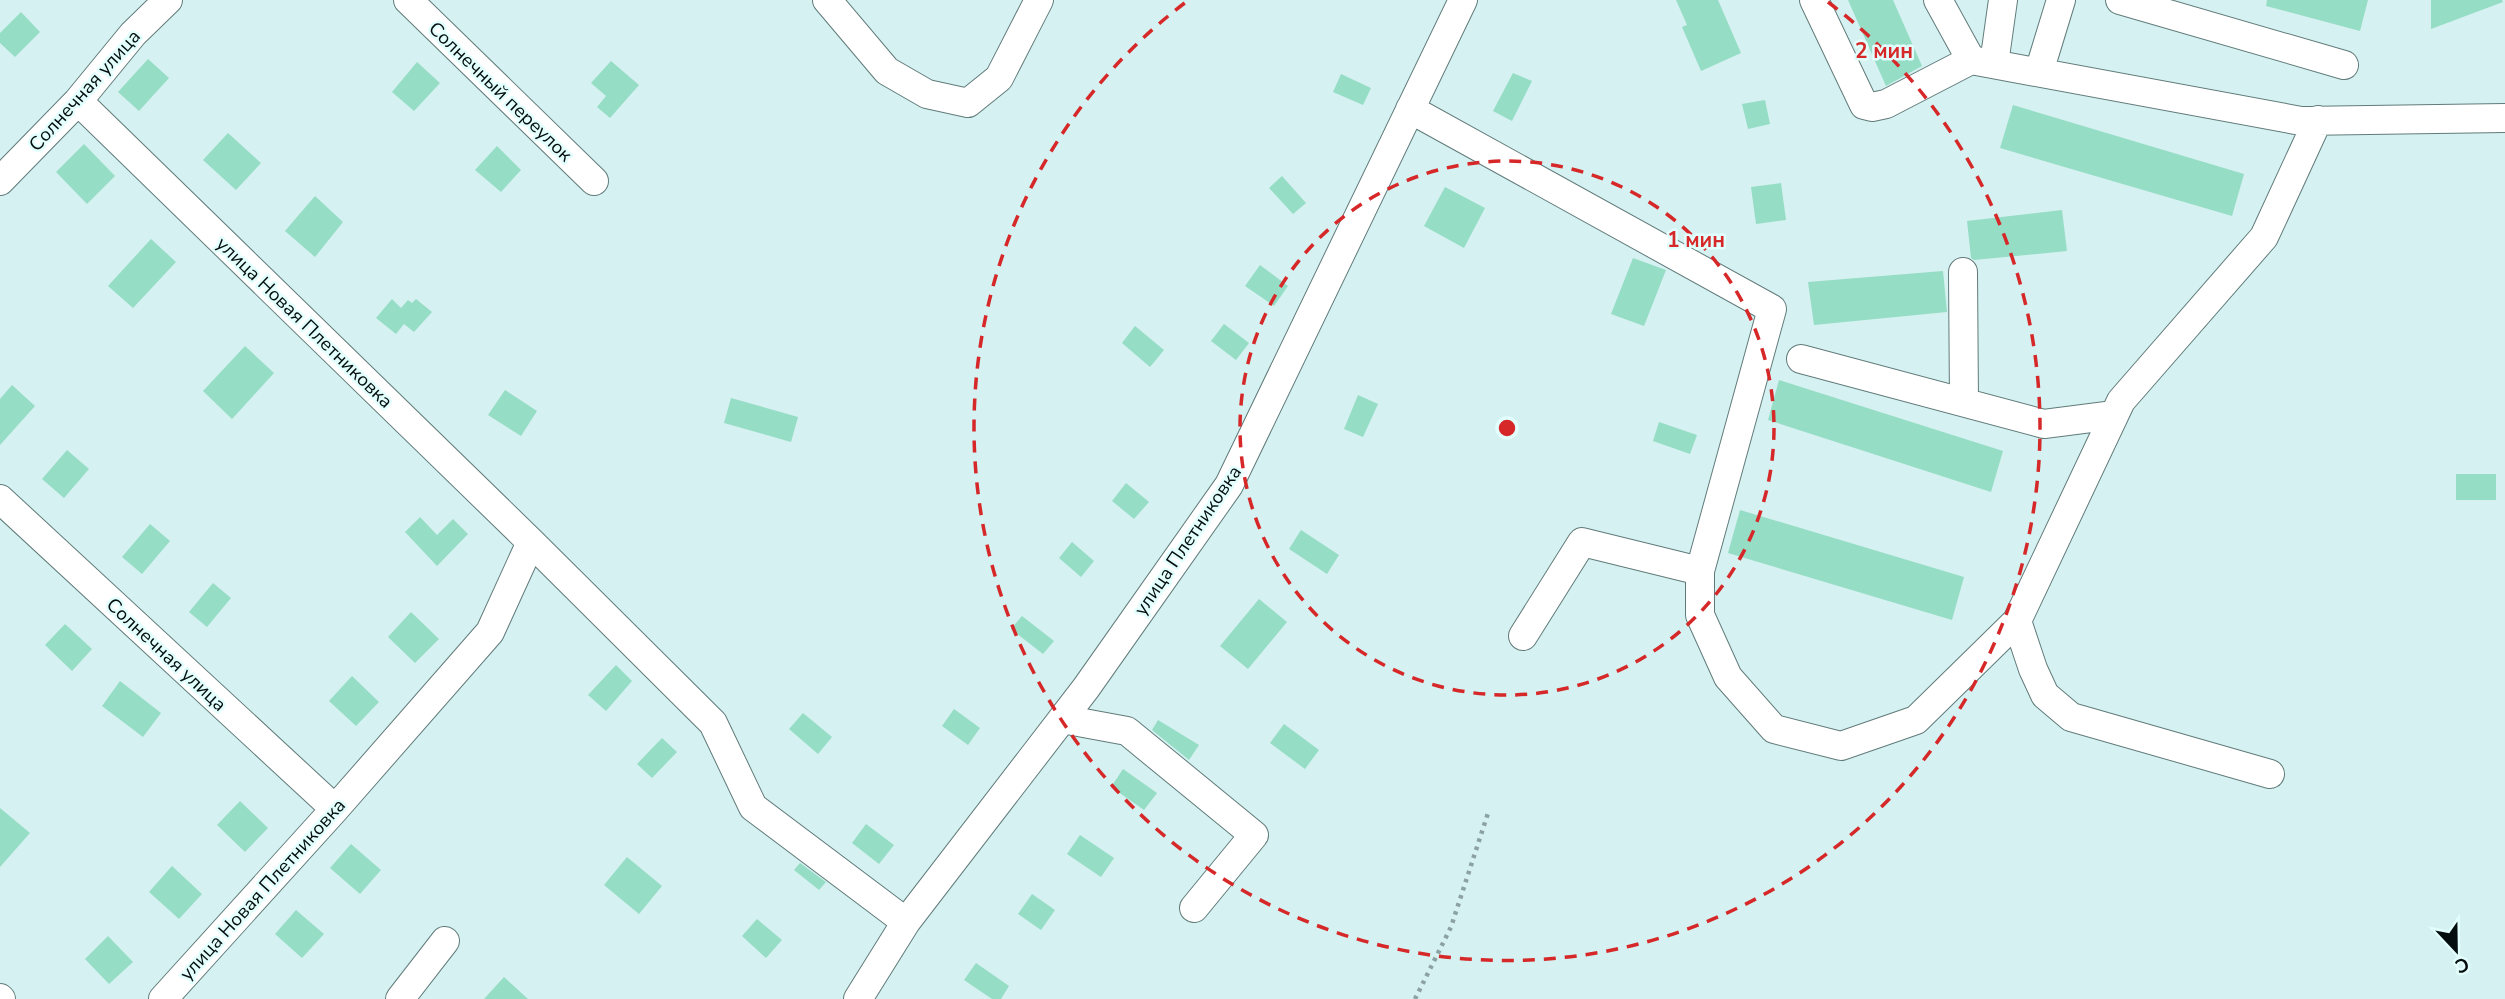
<svg xmlns="http://www.w3.org/2000/svg" width="2505" height="999" viewBox="0 0 2505 999" font-family="'Nunito Sans',sans-serif">
<style>
.building{fill:#96ddc5}
.lines{fill:none;stroke-linecap:round;stroke-linejoin:round}
.minor-casing{stroke:#617b7a;stroke-width:30}
.path{stroke:#8ca1a1;stroke-width:4.5;stroke-dasharray:3.5 5;stroke-linecap:butt}
.minor{stroke:#fff;stroke-width:28}
.ring{fill:none;stroke:#d62828;stroke-width:3.5;stroke-dasharray:12 9}
.labels{text-anchor:middle;stroke-width:5;stroke-linejoin:round;paint-order:stroke}
.street-label{font-size:19px;fill:#050e0e;stroke:#e2fffe}
.centre{fill:#d62828;stroke:#e2fffe;stroke-width:3.5}
.ring-label{font-size:21px;text-anchor:middle;font-weight:bold;fill:#d62828;stroke:#e2fffe;stroke-width:5;stroke-linejoin:round;paint-order:stroke}
</style>
<rect width="100%" height="100%" fill="#d5f1f1"/>
<path class="building" d="M 1676,0 L 1718,0 L 1741,53 L 1701,71 L 1682,27 L 1687,25 Z
M 1848,0 L 1893,0 L 1922,66 L 1886,86 Z
M 2267,0 L 2368,0 L 2360,31 L 2266,6 Z
M 2431,0 L 2502,0 L 2503,2 L 2431,29 Z
M 21,12 L 40,32 L 15,57 L 0,43 L 0,33 Z
M 148,59 L 169,78 L 139,111 L 118,92 Z
M 611,61 L 639,85 L 610,118 L 597,107 L 606,96 L 591,83 Z
M 417,62 L 440,83 L 414,111 L 392,92 Z
M 1513,73 L 1532,81 L 1512,121 L 1493,111 Z
M 1341,74 L 1371,88 L 1363,105 L 1333,92 Z
M 1765,100 L 1770,124 L 1748,129 L 1742,104 Z
M 2013,105 L 2244,174 L 2232,216 L 2000,148 Z
M 228,133 L 261,163 L 236,190 L 203,160 Z
M 84,144 L 115,176 L 87,204 L 56,172 Z
M 497,146 L 521,170 L 501,192 L 475,170 Z
M 1282,176 L 1306,203 L 1293,214 L 1269,188 Z
M 1781,183 L 1786,220 L 1756,224 L 1751,187 Z
M 1445,187 L 1485,208 L 1464,248 L 1424,226 Z
M 315,196 L 343,222 L 315,257 L 285,231 Z
M 2062,210 L 2067,251 L 1974,260 L 1971,258 L 1967,221 Z
M 151,239 L 176,262 L 133,308 L 108,286 Z
M 1633,258 L 1666,270 L 1644,326 L 1611,314 Z
M 1260,265 L 1288,286 L 1274,306 L 1245,286 Z
M 1943,271 L 1947,312 L 1814,325 L 1808,282 Z
M 392,299 L 401,308 L 408,300 L 412,303 L 416,299 L 432,312 L 414,332 L 404,324 L 396,334 L 376,318 Z
M 1224,324 L 1249,343 L 1236,360 L 1211,341 Z
M 1135,326 L 1164,350 L 1150,367 L 1122,343 Z
M 245,346 L 274,373 L 232,419 L 203,391 Z
M 1779,380 L 2003,451 L 1991,492 L 1768,420 Z
M 12,385 L 35,406 L 0,445 L 0,399 Z
M 505,390 L 537,411 L 521,436 L 488,415 Z
M 1358,395 L 1378,404 L 1363,437 L 1344,429 Z
M 731,398 L 798,417 L 791,442 L 724,423 Z
M 1659,422 L 1697,435 L 1690,454 L 1653,441 Z
M 67,450 L 89,469 L 64,498 L 42,479 Z
M 2456,474 L 2496,474 L 2496,500 L 2456,500 Z
M 1126,483 L 1149,502 L 1134,519 L 1112,501 Z
M 1740,510 L 1964,577 L 1952,620 L 1728,553 Z
M 420,517 L 437,535 L 453,519 L 468,534 L 437,566 L 405,532 Z
M 150,524 L 170,541 L 142,574 L 122,557 Z
M 1301,530 L 1339,555 L 1327,574 L 1289,549 Z
M 1072,542 L 1094,561 L 1081,577 L 1059,558 Z
M 213,583 L 231,598 L 207,627 L 189,612 Z
M 1259,599 L 1287,622 L 1248,669 L 1220,646 Z
M 411,612 L 439,639 L 415,663 L 388,637 Z
M 1022,616 L 1054,641 L 1043,654 L 1011,629 Z
M 65,624 L 92,649 L 72,671 L 45,645 Z
M 616,665 L 632,681 L 606,711 L 588,695 Z
M 352,676 L 379,702 L 356,726 L 329,701 Z
M 120,681 L 161,713 L 143,737 L 102,706 Z
M 954,709 L 980,728 L 968,745 L 942,726 Z
M 803,713 L 832,737 L 818,754 L 789,729 Z
M 1158,720 L 1199,745 L 1189,760 L 1152,730 Z
M 1284,724 L 1319,750 L 1305,769 L 1270,743 Z
M 662,738 L 677,752 L 652,778 L 637,764 Z
M 1123,769 L 1157,793 L 1144,810 L 1111,787 Z
M 240,801 L 268,828 L 245,852 L 217,825 Z
M 0,808 L 30,833 L 0,867 Z
M 866,824 L 894,845 L 879,864 L 852,843 Z
M 1080,835 L 1114,858 L 1101,877 L 1067,854 Z
M 351,844 L 381,870 L 360,894 L 330,868 Z
M 627,857 L 662,886 L 639,914 L 604,885 Z
M 800,863 L 826,882 L 819,890 L 794,870 Z
M 172,866 L 202,894 L 179,919 L 149,892 Z
M 1032,894 L 1055,910 L 1041,930 L 1018,914 Z
M 296,910 L 324,934 L 302,958 L 275,934 Z
M 757,919 L 782,940 L 766,958 L 742,936 Z
M 108,936 L 133,962 L 109,984 L 85,959 Z
M 976,963 L 1009,986 L 1001,999 L 992,999 L 964,980 Z
M 504,977 L 528,999 L 484,999 Z"/>
<g class="lines">
<g class="minor-casing">
<path id="minor" d="M 408,0 L 594,181
M 827,0 L 887,71 L 927,94 L 968,103 L 999,78 L 1039,0
M 1814,0 L 1864,105 L 1872,107 L 1886,104 L 1971,60
M 1938,0 L 1971,60 L 2301,121 L 2505,118
M 2120,0 L 2344,65
M 1994,64 L 2003,0
M 2039,72 L 2061,0
M 78,101 L 531,542 L 713,723 L 753,807 L 906,922
M 1410,109 L 1772,309 L 1700,571 L 1582,542 L 1523,636
M 0,181 L 78,101 L 133,34 L 168,0
M 1963,272 L 1964,402
M 1801,359 L 2044,424 L 2114,415
M 0,499 L 335,809
M 1700,571 L 1700,615 L 1728,677 L 1774,729 L 1841,746 L 1916,720 L 2017,621 L 2121,401 L 2264,237 L 2318,120
M 2017,621 L 2033,669 L 2045,695 L 2071,717 L 2270,774
M 1062,719 L 1127,731 L 1254,835 L 1194,908
M 0,998 L 1,999
M 163,999 L 335,809 L 490,632 L 531,542
M 400,999 L 445,941
M 858,999 L 906,922 L 1086,688 L 1229,485 L 1463,0"/>
</g>
<path class="path" d="M 1415,999 L 1451,927 L 1489,810"/>
<use href="#minor" class="minor"/>
</g>
<g class="ring">
<circle cx="1507" cy="428" r="267"/>
<path d="M1828 2A533 533 0 1 1 1186 2"/>
</g>
<g class="labels">
<g class="street-label">
<text transform="translate(84 90) rotate(-48)" y="7">Солнечная улица</text>
<text transform="translate(501 91) rotate(44)" y="7">Солнечный переулок</text>
<text transform="translate(305 322) rotate(44)" y="7">улица Новая Плетниковка</text>
<text transform="translate(1187 540) rotate(-56)" y="7">улица Плетниковка</text>
<text transform="translate(167 654) rotate(43)" y="7">Солнечная улица</text>
<text transform="translate(262 889) rotate(-48)" y="7">улица Новая Плетниковка</text>
</g>
</g>
<circle cx="1507" cy="428" r="10" class="centre"/>
<g class="ring-label">
<text x="1884" y="58">2 мин</text>
<text x="1696" y="247">1 мин</text>
</g>
<g transform="translate(2456 950) rotate(158)" stroke="#e2fffe" stroke-width="5" paint-order="stroke">
<path d="M0-5L12 26L0 18L-12 26Z" fill="#050e0e"/>
<text y="-10" font-size="19" font-weight="bold" text-anchor="middle" fill="#050e0e">С</text>
</g>
</svg>
